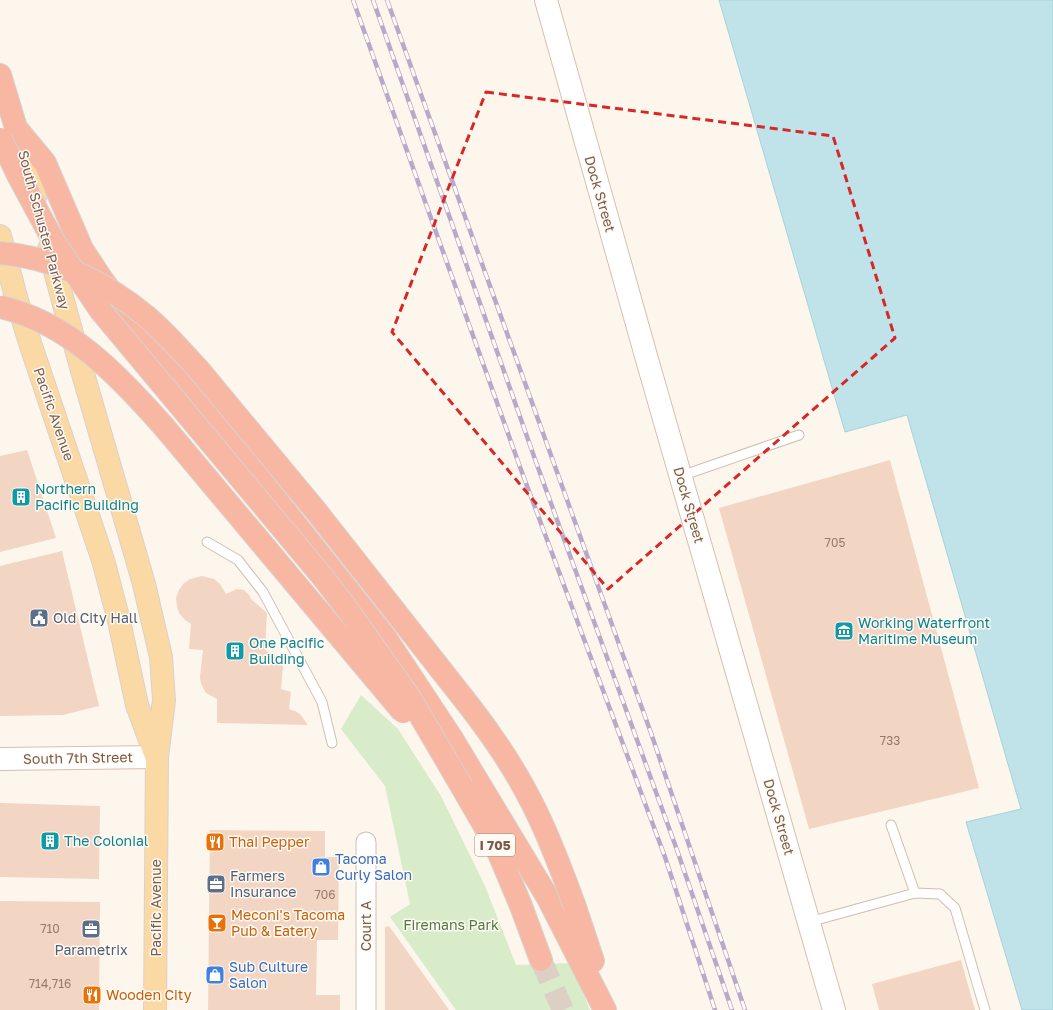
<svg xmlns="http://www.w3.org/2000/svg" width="1053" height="1010" viewBox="0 0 1053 1010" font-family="'Golos Text',sans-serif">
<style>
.green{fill:#d8ecc9}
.water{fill:#bfe3e8;stroke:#a5d3da}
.building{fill:#f3d5c3}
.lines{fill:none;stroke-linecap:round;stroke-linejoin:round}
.highway-tunnel{stroke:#dcd0c4;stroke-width:22;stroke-dasharray:22 11;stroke-linecap:butt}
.lane-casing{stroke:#d1beb0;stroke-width:11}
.street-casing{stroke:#d1beb0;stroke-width:21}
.secondary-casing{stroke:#d6c0b0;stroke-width:24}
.primary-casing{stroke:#dad1cd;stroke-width:24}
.highway-casing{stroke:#dad1cd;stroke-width:24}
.lane{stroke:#fff;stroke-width:9}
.street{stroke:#fff;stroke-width:19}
.secondary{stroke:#fff;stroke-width:22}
.primary{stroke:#fbd9a5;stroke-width:22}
.highway{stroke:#f7b7a3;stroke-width:22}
.rail-casing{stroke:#b9a8c9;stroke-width:4.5}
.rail{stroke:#fffaf3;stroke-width:3;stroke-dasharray:9;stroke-linecap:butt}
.highway-bridge-casing{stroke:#dad1cd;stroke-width:24;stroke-linecap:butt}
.highway-bridge{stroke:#f7b7a3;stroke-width:22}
.marked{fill:none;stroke:#d62828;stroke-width:3;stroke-dasharray:8 5;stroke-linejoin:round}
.labels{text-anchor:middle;stroke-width:3;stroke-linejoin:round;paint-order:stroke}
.number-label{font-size:12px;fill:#987a6a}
.shield{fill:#fffaf3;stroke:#a28b7f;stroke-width:1}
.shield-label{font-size:13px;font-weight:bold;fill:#7a5c4d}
.street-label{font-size:14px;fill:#7a5c4d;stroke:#fffaf3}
.culture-label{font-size:14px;fill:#0d838f;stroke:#fffaf3;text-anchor:start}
.service-label{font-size:14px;fill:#4e5e75;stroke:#fffaf3;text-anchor:start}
.food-label{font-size:14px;fill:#c56008;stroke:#fffaf3;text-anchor:start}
.shop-label{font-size:14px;fill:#366cbe;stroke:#fffaf3;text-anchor:start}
.park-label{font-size:14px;fill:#537a41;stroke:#fffaf3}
</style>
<rect width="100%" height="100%" fill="#fdf6ec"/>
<path class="green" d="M 361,695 L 398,729 L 441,796 L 485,886 L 516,965 L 571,963 L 590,1010 L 456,1010 L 390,917 L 410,904 L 385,786 L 341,729 Z"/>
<path class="water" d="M 719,0 L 1053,0 L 1053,1010 L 1022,1010 L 966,822 L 1021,809 L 907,415 L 845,432 Z"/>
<path class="building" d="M 27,450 L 56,538 L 0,552 L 0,456 Z
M 890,460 L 979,788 L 809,829 L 719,508 Z
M 62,551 L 99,706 L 63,715 L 0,716 L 0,566 Z
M 202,576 L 214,579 L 220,584 L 226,594 L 237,589 L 244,590 L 249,595 L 252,600 L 267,613 L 265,650 L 276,656 L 283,666 L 281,689 L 291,692 L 289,709 L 295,711 L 300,714 L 308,725 L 217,723 L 217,699 L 206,693 L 201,684 L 200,677 L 203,650 L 189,649 L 191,624 L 185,620 L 179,613 L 177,606 L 176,598 L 179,590 L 183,584 L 190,579 Z
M 0,803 L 100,806 L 99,879 L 0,877 Z
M 210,830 L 325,831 L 325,857 L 339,857 L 338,940 L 317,940 L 316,995 L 340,995 L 340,1010 L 208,1010 Z
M 0,901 L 100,902 L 99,1010 L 0,1010 Z
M 389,926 L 449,1010 L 385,1010 L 385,927 Z
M 961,960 L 975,1010 L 879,1010 L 872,984 Z"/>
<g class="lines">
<path class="highway-tunnel" d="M 541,960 L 563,1010"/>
<g class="lane-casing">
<path id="lane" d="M 681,476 L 799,435
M 207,542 L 238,560 L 263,592 L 322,702 L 332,743
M 891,825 L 915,893
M 809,922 L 915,893 L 940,894 L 955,908 L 985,1010"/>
</g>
<g class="street-casing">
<path id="street" d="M 366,1010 L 366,842"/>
</g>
<g class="secondary-casing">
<path id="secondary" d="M 546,0 L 648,363 L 834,1010
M 0,759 L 157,757"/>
</g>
<g class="primary-casing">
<path id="primary" d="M 16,128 L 35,198
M 0,236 L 16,297 L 31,346 L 103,560 L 119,621 L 137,705 L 156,756
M 49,249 L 81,367 L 144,584 L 161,657 L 164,700 L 157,757 L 155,1010"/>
</g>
<g class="highway-casing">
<path id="highway" d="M 0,75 L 16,128 L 45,163 L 82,249 L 101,278 L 162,361 L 239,453 L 385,637 L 451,737 L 548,898 L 605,1010
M 462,787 L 495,844 L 521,906 L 541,960
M 575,907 L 593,961"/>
</g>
<use href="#lane" class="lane"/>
<use href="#street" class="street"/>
<use href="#secondary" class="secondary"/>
<use href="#primary" class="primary"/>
<use href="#highway" class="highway"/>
<g class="rail-casing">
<path id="rail" d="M 353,0 L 520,467 L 665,857 L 715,1010
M 373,0 L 536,462 L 677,850 L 732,1010
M 387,0 L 651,733 L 745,1010"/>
</g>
<use href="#rail" class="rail"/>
<g class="highway-bridge-casing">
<path id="highway-bridge" d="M 1,139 L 18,175 L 54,242 L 101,311 L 322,576 L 345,606 L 410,698 L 462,787
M 0,253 C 53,257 107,283 147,317 C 166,333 182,352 199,370 L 316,511 L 471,708 C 494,738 515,769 532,803 C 549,836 562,871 575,907
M 0,307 C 69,322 120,377 165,428 L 403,712"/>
</g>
<use href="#highway-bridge" class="highway-bridge"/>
</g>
<path class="marked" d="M 486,92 L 833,136 L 895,338 L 608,589 L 392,332 Z"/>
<defs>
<g id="building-square" transform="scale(1)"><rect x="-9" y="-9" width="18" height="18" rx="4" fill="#0f9aa8" stroke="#fffaf3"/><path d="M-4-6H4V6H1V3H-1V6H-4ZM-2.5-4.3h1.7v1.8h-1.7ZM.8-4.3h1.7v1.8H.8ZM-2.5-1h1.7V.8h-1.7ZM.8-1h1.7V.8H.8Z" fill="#fff"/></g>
<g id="civic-square" transform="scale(1)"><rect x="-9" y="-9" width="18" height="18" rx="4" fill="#5c6f8a" stroke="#fffaf3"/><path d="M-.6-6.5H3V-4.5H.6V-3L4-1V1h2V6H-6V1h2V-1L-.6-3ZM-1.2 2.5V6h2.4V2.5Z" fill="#fff"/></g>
<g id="museum-square" transform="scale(1)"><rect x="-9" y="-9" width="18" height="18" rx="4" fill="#0f9aa8" stroke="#fffaf3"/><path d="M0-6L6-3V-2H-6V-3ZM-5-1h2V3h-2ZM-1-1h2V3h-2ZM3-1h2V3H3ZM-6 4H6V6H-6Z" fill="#fff"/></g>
<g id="restaurant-square" transform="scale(1)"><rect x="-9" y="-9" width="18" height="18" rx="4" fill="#e8710a" stroke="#fffaf3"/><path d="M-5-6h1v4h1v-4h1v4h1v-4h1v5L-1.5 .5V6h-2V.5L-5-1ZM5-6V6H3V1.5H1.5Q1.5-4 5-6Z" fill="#fff"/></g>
<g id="shop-square" transform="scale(1)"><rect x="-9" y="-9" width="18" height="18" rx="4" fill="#3f7fe0" stroke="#fffaf3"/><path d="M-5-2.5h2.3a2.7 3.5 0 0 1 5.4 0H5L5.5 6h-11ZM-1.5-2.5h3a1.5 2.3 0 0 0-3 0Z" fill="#fff"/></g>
<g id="office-square" transform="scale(1)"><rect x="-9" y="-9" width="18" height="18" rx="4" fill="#5c6f8a" stroke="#fffaf3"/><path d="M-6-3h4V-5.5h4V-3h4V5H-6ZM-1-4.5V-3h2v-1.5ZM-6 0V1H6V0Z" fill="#fff"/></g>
<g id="bar-square" transform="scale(1)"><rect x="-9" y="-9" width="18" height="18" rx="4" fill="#e8710a" stroke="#fffaf3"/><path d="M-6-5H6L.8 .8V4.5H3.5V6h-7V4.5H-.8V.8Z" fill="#fff"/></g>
</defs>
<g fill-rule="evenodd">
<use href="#building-square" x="21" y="497"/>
<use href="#civic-square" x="39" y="618"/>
<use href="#museum-square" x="844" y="631"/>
<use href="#building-square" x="235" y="651"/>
<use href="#building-square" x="50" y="841"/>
<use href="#restaurant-square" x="215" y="842"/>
<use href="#shop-square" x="321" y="867"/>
<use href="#office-square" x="216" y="884"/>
<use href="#bar-square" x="217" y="923"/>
<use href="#office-square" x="91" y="929"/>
<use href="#shop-square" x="215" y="975"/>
<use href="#restaurant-square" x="92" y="995"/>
</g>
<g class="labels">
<g class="number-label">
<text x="835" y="547">705</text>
<text x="890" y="745">733</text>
<text x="325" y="899">706</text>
<text x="50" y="933">710</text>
<text x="50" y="988">714,716</text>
</g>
<rect class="shield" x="475" y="834" width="40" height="22" rx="3"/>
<g class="shield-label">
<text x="495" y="850">I 705</text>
</g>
<g class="street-label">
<text transform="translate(600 194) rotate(74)" y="5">Dock Street</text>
<text transform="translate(44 230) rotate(75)" y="5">South Schuster Parkway</text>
<text transform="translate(54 414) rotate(71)" y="5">Pacific Avenue</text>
<text transform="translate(689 505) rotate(74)" y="5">Dock Street</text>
<text transform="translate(78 758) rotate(-1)" y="5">South 7th Street</text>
<text transform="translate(779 817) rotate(74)" y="5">Dock Street</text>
<text transform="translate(156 908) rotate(-90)" y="5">Pacific Avenue</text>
<text transform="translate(366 926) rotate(-90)" y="5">Court A</text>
</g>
<g class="culture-label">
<text x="35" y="494">Northern<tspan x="35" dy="16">Pacific Building</tspan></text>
<text x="858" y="628">Working Waterfront<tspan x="858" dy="16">Maritime Museum</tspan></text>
<text x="249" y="648">One Pacific<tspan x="249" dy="16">Building</tspan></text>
<text x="64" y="846">The Colonial</text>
</g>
<g class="service-label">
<text x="53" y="623">Old City Hall</text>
<text x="230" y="881">Farmers<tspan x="230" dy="16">Insurance</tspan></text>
<text x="91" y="955" text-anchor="middle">Parametrix</text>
</g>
<g class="food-label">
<text x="229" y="847">Thai Pepper</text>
<text x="231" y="920">Meconi's Tacoma<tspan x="231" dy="16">Pub &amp; Eatery</tspan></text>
<text x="106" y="1000">Wooden City</text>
</g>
<g class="shop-label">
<text x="335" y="864">Tacoma<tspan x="335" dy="16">Curly Salon</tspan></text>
<text x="229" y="972">Sub Culture<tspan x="229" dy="16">Salon</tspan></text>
</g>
<g class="park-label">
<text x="451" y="930">Firemans Park</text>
</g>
</g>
</svg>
